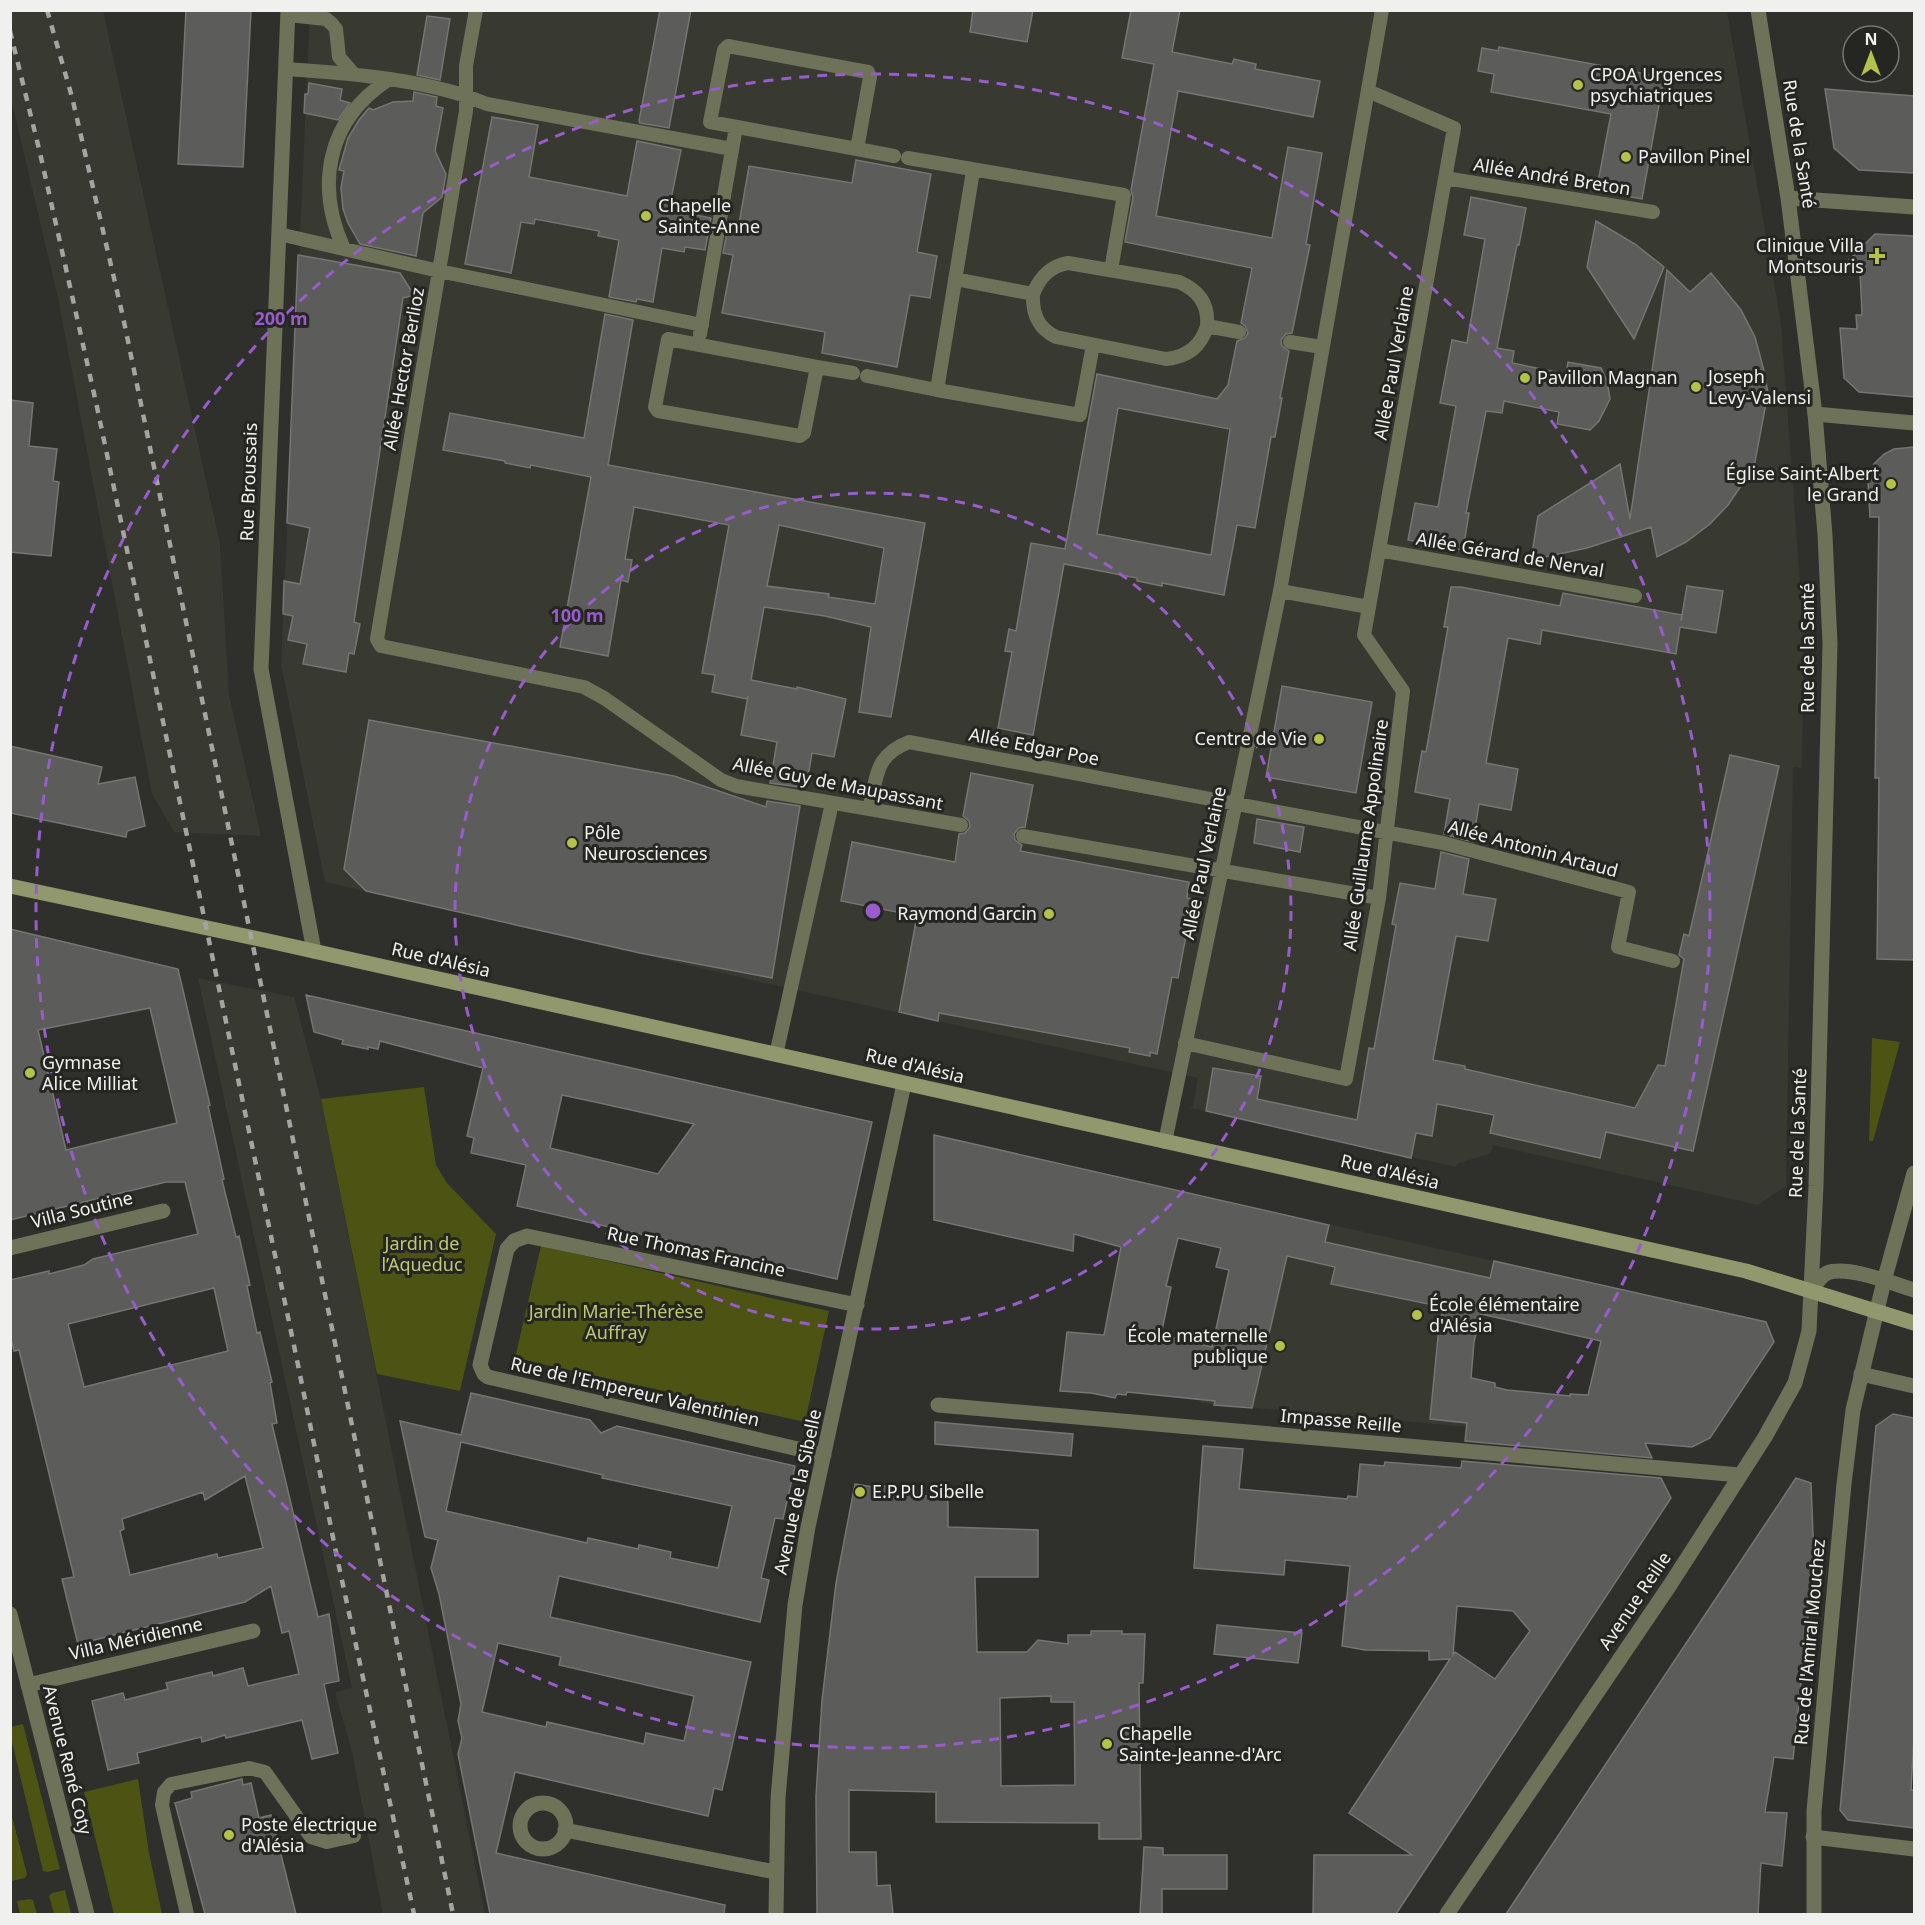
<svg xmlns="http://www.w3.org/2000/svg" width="1925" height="1925" viewBox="0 0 1925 1925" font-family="'Noto Sans',sans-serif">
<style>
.built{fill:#383931}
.green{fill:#4d5312}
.building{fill:#5c5d5a;stroke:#757572;stroke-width:1.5;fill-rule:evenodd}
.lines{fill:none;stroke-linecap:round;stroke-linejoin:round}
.service{stroke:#6e7258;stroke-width:14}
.minor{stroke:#6e7258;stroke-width:15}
.tertiary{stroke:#6e7258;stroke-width:15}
.secondary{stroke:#92986e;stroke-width:15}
.rail{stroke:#a4a4a2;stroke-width:4.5;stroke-dasharray:8 8;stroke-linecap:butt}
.ring{fill:none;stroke:#985dcb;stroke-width:3;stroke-dasharray:10 8}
.poi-dot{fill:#b5c249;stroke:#252522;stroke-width:2}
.labels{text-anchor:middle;stroke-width:6;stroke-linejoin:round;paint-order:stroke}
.poi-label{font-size:18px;fill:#f0f0ee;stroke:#252522;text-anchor:start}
.street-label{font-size:18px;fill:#f0f0ee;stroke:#252522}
.park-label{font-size:18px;fill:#beca6e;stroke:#252522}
.centre{fill:#985dcb;stroke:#252522;stroke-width:3}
.ring-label{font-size:18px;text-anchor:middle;font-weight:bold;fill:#985dcb;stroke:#252522;stroke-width:6;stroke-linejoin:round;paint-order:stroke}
</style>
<rect width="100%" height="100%" fill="#2f2f2c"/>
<path class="built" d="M 10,11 L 103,11 L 220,544 L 229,695 L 261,836 L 174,832 L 152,794 L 58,298 L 11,99 Z
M 310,11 L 1727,11 L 1781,323 L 1804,637 L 1802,768 L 1793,767 L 1786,1186 L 1758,1205 L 1493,1145 L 1491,1153 L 1457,1164 L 1456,1167 L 1190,1108 L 1193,1106 L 1198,1078 L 791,989 L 325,882 L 281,664 Z
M 198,978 L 294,997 L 321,1099 L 485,1914 L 383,1914 L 352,1752 L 335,1692 L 352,1688 Z
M 1243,1205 L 1494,1261 L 1474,1341 L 1467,1427 L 1200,1403 Z"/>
<path class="green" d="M 1872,1038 L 1900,1042 L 1873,1141 L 1869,1141 Z
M 424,1087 L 436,1165 L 447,1183 L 496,1234 L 460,1391 L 377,1374 L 321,1099 Z
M 541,1246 L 829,1311 L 805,1422 L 515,1358 Z
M 23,1724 L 60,1869 L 47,1872 L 43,1871 L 11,1738 L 11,1727 Z
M 138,1779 L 149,1853 L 162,1914 L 114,1914 L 84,1792 Z
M 10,1809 L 27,1874 L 25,1878 L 12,1881 Z
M 65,1890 L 71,1914 L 54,1914 L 49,1896 L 52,1893 Z
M 30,1899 L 33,1900 L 37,1914 L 20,1914 L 17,1901 Z"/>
<path class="building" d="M 186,10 L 251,10 L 243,167 L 178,164 Z
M 660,10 L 691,10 L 669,128 L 640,123 L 639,121 Z
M 973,10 L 1033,10 L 1027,42 L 970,32 Z
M 1131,10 L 1180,10 L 1172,52 L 1232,64 L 1234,59 L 1256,64 L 1255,69 L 1320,81 L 1313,117 L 1178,91 L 1156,216 L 1272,238 L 1288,147 L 1322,153 L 1306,244 L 1310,245 L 1292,333 L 1286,334 L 1281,340 L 1282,346 L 1289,351 L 1280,398 L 1282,398 L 1275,437 L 1271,437 L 1255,528 L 1237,525 L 1224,595 L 1162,583 L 1162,586 L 1137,581 L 1137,578 L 1064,564 L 1033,735 L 998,728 L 1012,652 L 1005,651 L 1009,629 L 1016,631 L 1031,543 L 1065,549 L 1097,374 L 1217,399 L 1228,385 L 1237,341 L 1245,338 L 1248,333 L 1245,326 L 1241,323 L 1252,268 L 1125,242 L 1133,197 L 1131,190 L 1154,64 L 1122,58 ZM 1118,408 L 1230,429 L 1211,555 L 1097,534 Z
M 427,16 L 450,19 L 440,80 L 417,75 Z
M 1499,47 L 1664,77 L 1642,199 L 1598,191 L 1598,182 L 1611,114 L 1491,92 L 1494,74 L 1478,71 L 1482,48 L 1498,51 Z
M 309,83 L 342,89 L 340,100 L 350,103 L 338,120 L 304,113 L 305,94 L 308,94 Z
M 1825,89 L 1914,96 L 1914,173 L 1859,170 L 1834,148 Z
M 414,92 L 437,97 L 436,106 L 443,108 L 435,151 L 446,174 L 442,197 L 423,213 L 416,256 L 360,244 L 348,223 L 343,209 L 341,188 L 344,171 L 339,170 L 348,138 L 359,120 L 369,108 L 373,110 L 393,102 L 413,101 Z
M 492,117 L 538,125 L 529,177 L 627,196 L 637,141 L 681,150 L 670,204 L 692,208 L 691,214 L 711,218 L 705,250 L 685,247 L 684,252 L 662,248 L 653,302 L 637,299 L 636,302 L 609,297 L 619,240 L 598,236 L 599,231 L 535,219 L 534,224 L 521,222 L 511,273 L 465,264 Z
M 856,160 L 931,174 L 917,252 L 937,256 L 930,298 L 910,295 L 897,367 L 822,353 L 825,332 L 722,313 L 733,255 L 723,253 L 729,222 L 739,224 L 749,166 L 852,183 Z
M 1471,197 L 1526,208 L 1519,245 L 1517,245 L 1497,348 L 1514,351 L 1512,363 L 1566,374 L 1568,362 L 1601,368 L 1607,381 L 1610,399 L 1599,421 L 1590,430 L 1557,424 L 1559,412 L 1504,401 L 1502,413 L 1486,411 L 1466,513 L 1469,513 L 1463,550 L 1408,540 L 1415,503 L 1438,507 L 1456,406 L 1440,403 L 1452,340 L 1467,343 L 1485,239 L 1464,235 Z
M 1596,221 L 1635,244 L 1664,267 L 1634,339 L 1587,267 Z
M 1875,234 L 1914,236 L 1914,397 L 1859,392 L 1844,378 L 1840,328 L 1857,329 L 1856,315 L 1862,315 L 1860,271 L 1836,273 Z
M 298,255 L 400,273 L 414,295 L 403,298 L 354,622 L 360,624 L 354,654 L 349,653 L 346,672 L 303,664 L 307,644 L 288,640 L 293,616 L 283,614 L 284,581 L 300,584 L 310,528 L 287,523 Z
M 1667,270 L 1690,292 L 1711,273 L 1741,310 L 1755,337 L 1763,367 L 1768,393 L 1754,467 L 1728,505 L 1710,524 L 1686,542 L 1657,557 L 1651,527 L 1587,548 L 1531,560 L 1538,516 L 1620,464 L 1630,519 Z
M 605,314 L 633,320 L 608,465 L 925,523 L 891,717 L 859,712 L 871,627 L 825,616 L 764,607 L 751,680 L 797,689 L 797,687 L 846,699 L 834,757 L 812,753 L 806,788 L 770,783 L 777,742 L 741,735 L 748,696 L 747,699 L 712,692 L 715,675 L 702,673 L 729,525 L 634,507 L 625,559 L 632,560 L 628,582 L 621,580 L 608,656 L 560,647 L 591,477 L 531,465 L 530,468 L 505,463 L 505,461 L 443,450 L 450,413 L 584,438 ZM 779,525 L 884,548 L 875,604 L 828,597 L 829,594 L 767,586 Z
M 10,400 L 33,403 L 29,446 L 57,449 L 53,481 L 59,482 L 51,556 L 10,552 Z
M 1914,447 L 1914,960 L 1877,959 L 1879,778 L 1875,778 L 1879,517 L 1870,517 L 1868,480 L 1874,464 L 1884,454 L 1894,449 Z
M 1687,586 L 1723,591 L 1716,633 L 1680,627 L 1676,654 L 1542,630 L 1540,644 L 1508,638 L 1486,763 L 1518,769 L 1511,810 L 1479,804 L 1473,842 L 1444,834 L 1450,799 L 1415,792 L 1422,751 L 1426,752 L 1448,627 L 1444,627 L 1451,587 L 1461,587 L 1560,606 L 1563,593 L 1682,615 L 1681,621 Z
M 1282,686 L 1372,702 L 1356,793 L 1266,777 Z
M 369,720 L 674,776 L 766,807 L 767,801 L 800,806 L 772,978 L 640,953 L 366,891 L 344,869 Z
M 10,746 L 102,767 L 98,784 L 135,777 L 145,826 L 127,831 L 126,837 L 10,813 Z
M 1730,755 L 1779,766 L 1693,1151 L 1606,1132 L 1600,1158 L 1490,1133 L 1494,1115 L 1437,1104 L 1432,1136 L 1416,1133 L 1411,1158 L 1206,1111 L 1213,1068 L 1261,1076 L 1257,1099 L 1357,1120 L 1369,1048 L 1374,1049 L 1396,925 L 1392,924 L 1400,883 L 1435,889 L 1441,852 L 1469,859 L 1463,894 L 1496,899 L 1488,941 L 1456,936 L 1433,1060 L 1465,1066 L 1465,1069 L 1635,1108 L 1658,1065 L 1665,1066 L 1684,959 L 1679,955 L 1684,934 L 1689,936 Z
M 971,773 L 1033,785 L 1025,827 L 1019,828 L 1014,834 L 1015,840 L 1022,845 L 1020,851 L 1189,882 L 1187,898 L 1193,899 L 1178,978 L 1172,977 L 1157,1054 L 1150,1052 L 1150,1056 L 1129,1052 L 1130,1048 L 939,1013 L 938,1021 L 899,1012 L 917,916 L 841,901 L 852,842 L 955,862 L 959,834 L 965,833 L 970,827 L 969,821 L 963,816 Z
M 1257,819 L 1304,827 L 1300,852 L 1254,843 Z
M 10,929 L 178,969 L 210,1105 L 208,1106 L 224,1179 L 222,1180 L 236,1237 L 239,1236 L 250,1285 L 247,1286 L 257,1333 L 260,1332 L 272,1382 L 270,1383 L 277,1423 L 272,1424 L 318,1617 L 329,1614 L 339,1681 L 324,1684 L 338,1753 L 312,1759 L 302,1720 L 226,1738 L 225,1735 L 202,1742 L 201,1737 L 137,1753 L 139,1763 L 108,1770 L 92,1701 L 123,1693 L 125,1700 L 168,1689 L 166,1683 L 212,1672 L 213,1676 L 243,1668 L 248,1686 L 299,1674 L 289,1631 L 282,1633 L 271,1586 L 245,1602 L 78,1644 L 62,1579 L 74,1577 L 19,1350 L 14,1351 L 10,1335 L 10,1280 L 49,1271 L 49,1274 L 84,1265 L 93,1259 L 198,1234 L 185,1182 L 166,1182 L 10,1220 ZM 150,1008 L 177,1123 L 66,1150 L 38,1030 ZM 214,1288 L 228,1351 L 84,1387 L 68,1324 ZM 245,1476 L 263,1548 L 218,1558 L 217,1554 L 130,1575 L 120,1531 L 124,1529 L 122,1519 L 203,1492 L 205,1500 Z
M 306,995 L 872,1122 L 837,1279 L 517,1206 L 526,1165 L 471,1153 L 474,1138 L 467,1136 L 483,1068 L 380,1041 L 378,1049 L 368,1047 L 368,1049 L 342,1044 L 343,1040 L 314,1032 ZM 562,1095 L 595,1102 L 694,1124 L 658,1174 L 550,1148 Z
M 934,1135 L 1329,1225 L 1325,1242 L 1490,1278 L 1494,1261 L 1766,1322 L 1774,1342 L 1710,1438 L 1692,1447 L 1645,1443 L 1652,1458 L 1465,1441 L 1467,1423 L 1430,1419 L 1438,1337 L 1443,1307 L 1331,1284 L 1335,1267 L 1287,1256 L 1252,1408 L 1214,1405 L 1215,1401 L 1127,1392 L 1126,1395 L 1117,1394 L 1115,1398 L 1091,1393 L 1060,1391 L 1067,1332 L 1104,1335 L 1121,1247 L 1074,1234 L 1073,1251 L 934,1220 ZM 1178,1238 L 1221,1248 L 1216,1267 L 1229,1270 L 1212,1347 L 1161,1335 L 1171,1287 L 1166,1286 ZM 1481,1314 L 1601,1341 L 1588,1395 L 1570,1394 L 1570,1396 L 1507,1390 L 1495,1387 L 1495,1383 L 1471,1378 L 1474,1342 Z
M 471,1393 L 590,1420 L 601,1433 L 617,1426 L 795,1466 L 783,1519 L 775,1518 L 766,1557 L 761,1578 L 769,1580 L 760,1622 L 559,1576 L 550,1617 L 751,1662 L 722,1790 L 714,1788 L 708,1816 L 515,1772 L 496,1853 L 725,1905 L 724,1914 L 490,1914 L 458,1754 L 462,1738 L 458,1721 L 461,1704 L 439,1594 L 431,1568 L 438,1540 L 425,1537 L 400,1421 L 461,1435 ZM 461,1442 L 603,1475 L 602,1478 L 732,1506 L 718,1568 L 670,1558 L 671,1552 L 639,1545 L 638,1549 L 588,1538 L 587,1543 L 446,1511 ZM 498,1643 L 561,1657 L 559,1665 L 694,1696 L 684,1741 L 646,1733 L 644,1744 L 547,1722 L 546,1727 L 482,1712 Z
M 1893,1414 L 1914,1418 L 1914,1736 L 1911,1790 L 1914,1790 L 1914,1828 L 1848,1820 L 1840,1810 L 1876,1426 Z
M 935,1422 L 1073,1434 L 1071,1456 L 935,1444 Z
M 1203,1446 L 1243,1449 L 1239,1489 L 1347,1499 L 1348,1496 L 1357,1497 L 1360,1464 L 1384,1466 L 1385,1462 L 1461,1468 L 1462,1461 L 1661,1478 L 1671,1498 L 1396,1914 L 1313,1914 L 1314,1855 L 1412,1855 L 1349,1813 L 1450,1659 L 1429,1660 L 1429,1651 L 1365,1650 L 1342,1646 L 1350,1566 L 1285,1560 L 1284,1575 L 1194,1568 ZM 1457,1606 L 1513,1611 L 1530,1631 L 1495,1679 L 1455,1652 L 1453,1655 Z
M 1796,1478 L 1811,1483 L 1814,1560 L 1793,1759 L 1774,1757 L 1765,1812 L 1787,1813 L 1782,1866 L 1761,1863 L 1758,1914 L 1506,1914 Z
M 855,1484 L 879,1488 L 880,1485 L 948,1501 L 948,1527 L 1038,1530 L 1038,1577 L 975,1577 L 977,1652 L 1027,1652 L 1038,1640 L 1068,1644 L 1068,1635 L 1091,1635 L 1091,1631 L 1122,1631 L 1122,1634 L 1145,1634 L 1143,1683 L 1139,1683 L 1141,1839 L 1099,1839 L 1099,1823 L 936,1822 L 936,1792 L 849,1790 L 849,1852 L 876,1852 L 877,1886 L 890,1885 L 893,1914 L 817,1914 L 816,1796 L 822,1700 L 836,1583 ZM 1051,1696 L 1051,1702 L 1074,1702 L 1075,1785 L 1001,1786 L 1000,1698 Z
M 1217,1625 L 1302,1633 L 1298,1663 L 1214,1654 Z
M 242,1779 L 243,1785 L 251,1783 L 259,1818 L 271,1815 L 296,1914 L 205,1914 L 175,1803 L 192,1798 L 191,1792 Z
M 1144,1847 L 1163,1848 L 1163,1855 L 1227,1855 L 1227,1889 L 1162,1889 L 1162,1914 L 1140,1914 Z"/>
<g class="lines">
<path class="service" d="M 288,15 L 326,19 L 332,24 L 336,29 L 339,57 L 353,73
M 728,46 L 868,72 L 870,77 L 857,149 L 710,122 L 724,50 Z
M 286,69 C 345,73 410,78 466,96 L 466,66 L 476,10
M 732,149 L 487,104 L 466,96 L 466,111 L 377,639 L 381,646 L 584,687 L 604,698 L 721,780 L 736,786 L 961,825
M 857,149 L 894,156
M 908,158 L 1124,195 L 1111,270
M 1445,178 L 1653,212
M 279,234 L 439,271 L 702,325
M 344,249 C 315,185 327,120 388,80
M 955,279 L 1033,294 C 1040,277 1050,266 1068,263 L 1179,282 C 1198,290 1209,304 1207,326
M 1033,294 C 1032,314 1038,328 1056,337 L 1166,359 C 1187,357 1201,347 1207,326 L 1239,332
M 700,334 L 736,127
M 668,339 L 817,367 L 804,433 L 800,436 L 658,411 L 655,407 Z
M 1290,342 L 1322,347
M 817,367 L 853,373
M 867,376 L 937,390 L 973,171
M 937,390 L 1080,415 L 1093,345
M 1379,550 L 1635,596
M 1280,591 L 1369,607 L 1379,550 L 1454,128 L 1368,91
M 869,809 C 878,775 874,756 909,742 L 1443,843 L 1629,892 L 1618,947 L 1673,961
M 1023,836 L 1379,898
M 1185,1043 L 1346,1079 L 1379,898 L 1403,691 L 1364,635 L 1369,607
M 776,1055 L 832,803
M 1165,1142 L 1280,591 L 1382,10
M 187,1914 L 162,1805 L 164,1792 L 171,1784 L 249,1768 L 265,1772 L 311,1837 L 327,1842 L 354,1836"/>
<path class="minor" d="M 288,10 L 261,669 L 314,951
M 1815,414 L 1914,423
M 10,1248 L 163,1211
M 1861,1374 L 1914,1386
M 938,1405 L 1740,1475
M 824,1455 L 488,1377 L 484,1374 L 480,1365 L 507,1249 L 514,1241 L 527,1236 L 857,1305
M 28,1685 L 253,1631
M520 1826a23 23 0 1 1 46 0a23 23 0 1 1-46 0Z
M 565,1830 L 775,1872
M 1813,1837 L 1914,1849
M 776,1914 L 778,1798 L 795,1605 L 808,1527 L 904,1084"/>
<path class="tertiary" d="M 1788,198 L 1914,207
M 1811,1290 C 1816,1284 1821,1276 1827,1273 C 1848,1265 1894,1284 1914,1290
M 10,1614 L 87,1914
M 1447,1914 L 1670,1585 L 1765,1437 L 1795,1383 L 1809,1331 L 1816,1186 L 1830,644 L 1825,535 L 1815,414 L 1788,198 L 1758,10
M 1814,1914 L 1814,1811 L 1844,1484 L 1853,1410 L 1884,1281 L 1914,1173"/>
<path class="secondary" d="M 10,886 L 273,942 L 1746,1271 L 1914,1323"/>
<path class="rail" d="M 47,10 L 72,97 L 123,317 L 453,1914
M 10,31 L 40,153 L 97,407 L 297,1360 L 338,1562 L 414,1914"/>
</g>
<g class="ring">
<circle cx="873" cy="911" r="418"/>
<circle cx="873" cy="911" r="837"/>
</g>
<g class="poi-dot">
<circle cx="1578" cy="85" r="6"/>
<circle cx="1626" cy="157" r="6"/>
<circle cx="646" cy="216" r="6"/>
<path d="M1874 247h6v6h6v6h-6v6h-6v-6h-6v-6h6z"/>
<circle cx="1525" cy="378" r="6"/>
<circle cx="1696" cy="387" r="6"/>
<circle cx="1891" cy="484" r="6"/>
<circle cx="1319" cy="739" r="6"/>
<circle cx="572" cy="843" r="6"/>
<circle cx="1049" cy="914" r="6"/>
<circle cx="30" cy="1073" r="6"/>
<circle cx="1417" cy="1315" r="6"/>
<circle cx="1280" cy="1346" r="6"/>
<circle cx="860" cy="1492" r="6"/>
<circle cx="1107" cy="1744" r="6"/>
<circle cx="229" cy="1835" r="6"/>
</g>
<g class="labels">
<g class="poi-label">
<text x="1590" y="81">CPOA Urgences<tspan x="1590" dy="21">psychiatriques</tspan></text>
<text x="1638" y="163">Pavillon Pinel</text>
<text x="658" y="212">Chapelle<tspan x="658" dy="21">Sainte-Anne</tspan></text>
<text x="1864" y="252" text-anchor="end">Clinique Villa<tspan x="1864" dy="21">Montsouris</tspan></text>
<text x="1708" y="383">Joseph<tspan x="1708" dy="21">Levy-Valensi</tspan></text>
<text x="1537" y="384">Pavillon Magnan</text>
<text x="1879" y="480" text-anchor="end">Église Saint-Albert<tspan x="1879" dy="21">le Grand</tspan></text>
<text x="1307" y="745" text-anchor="end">Centre de Vie</text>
<text x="584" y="839">Pôle<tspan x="584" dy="21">Neurosciences</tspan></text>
<text x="1037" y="920" text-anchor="end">Raymond Garcin</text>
<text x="42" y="1069">Gymnase<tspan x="42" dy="21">Alice Milliat</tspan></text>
<text x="1429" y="1311">École élémentaire<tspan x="1429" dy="21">d'Alésia</tspan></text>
<text x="1268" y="1342" text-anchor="end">École maternelle<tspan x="1268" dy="21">publique</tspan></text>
<text x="872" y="1498">E.P.PU Sibelle</text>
<text x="1119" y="1740">Chapelle<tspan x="1119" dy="21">Sainte-Jeanne-d'Arc</tspan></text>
<text x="241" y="1831">Poste électrique<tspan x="241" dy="21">d'Alésia</tspan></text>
</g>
<g class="street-label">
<text transform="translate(1799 144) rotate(81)" y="6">Rue de la Santé</text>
<text transform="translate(1552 177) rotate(9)" y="6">Allée André Breton</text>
<text transform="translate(1394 363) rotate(-80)" y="6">Allée Paul Verlaine</text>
<text transform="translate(404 369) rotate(-80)" y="6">Allée Hector Berlioz</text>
<text transform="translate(249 482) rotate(-88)" y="6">Rue Broussais</text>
<text transform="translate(1510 555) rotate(10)" y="6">Allée Gérard de Nerval</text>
<text transform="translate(1808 648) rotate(-90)" y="6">Rue de la Santé</text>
<text transform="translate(1034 747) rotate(11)" y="6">Allée Edgar Poe</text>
<text transform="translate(838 784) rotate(11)" y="6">Allée Guy de Maupassant</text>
<text transform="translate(1366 835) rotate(-82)" y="6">Allée Guillaume Appolinaire</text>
<text transform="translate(1533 849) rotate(15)" y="6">Allée Antonin Artaud</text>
<text transform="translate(1204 863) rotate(-78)" y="6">Allée Paul Verlaine</text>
<text transform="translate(441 960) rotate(13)" y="6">Rue d'Alésia</text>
<text transform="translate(915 1066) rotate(13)" y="6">Rue d'Alésia</text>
<text transform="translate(1798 1133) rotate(-88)" y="6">Rue de la Santé</text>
<text transform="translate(1390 1172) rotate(13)" y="6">Rue d'Alésia</text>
<text transform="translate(82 1210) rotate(-14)" y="6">Villa Soutine</text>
<text transform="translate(696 1252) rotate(12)" y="6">Rue Thomas Francine</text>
<text transform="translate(635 1392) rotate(13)" y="6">Rue de l'Empereur Valentinien</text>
<text transform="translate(1341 1421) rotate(5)" y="6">Impasse Reille</text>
<text transform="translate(798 1492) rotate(-78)" y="6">Avenue de la Sibelle</text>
<text transform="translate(1635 1601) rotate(-56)" y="6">Avenue Reille</text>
<text transform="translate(136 1639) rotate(-13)" y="6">Villa Méridienne</text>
<text transform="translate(1810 1642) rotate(-85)" y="6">Rue de l'Amiral Mouchez</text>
<text transform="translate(67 1760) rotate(76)" y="6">Avenue René Coty</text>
</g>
<g class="park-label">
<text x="422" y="1250">Jardin de<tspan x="422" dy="21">l’Aqueduc</tspan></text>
<text x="616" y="1318">Jardin Marie-Thérèse<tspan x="616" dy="21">Auffray</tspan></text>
</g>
</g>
<circle cx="873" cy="911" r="9" class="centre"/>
<g class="ring-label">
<text x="281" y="325">200 m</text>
<text x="577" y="622">100 m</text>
</g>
<rect width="1925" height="1925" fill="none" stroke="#f0f0ee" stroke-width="24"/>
<g transform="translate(1871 54)"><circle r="28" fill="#252522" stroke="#767674" stroke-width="1.5"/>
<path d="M0-4.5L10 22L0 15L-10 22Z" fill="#b5c249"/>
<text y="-9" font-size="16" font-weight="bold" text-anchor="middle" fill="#f0f0ee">N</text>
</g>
</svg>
